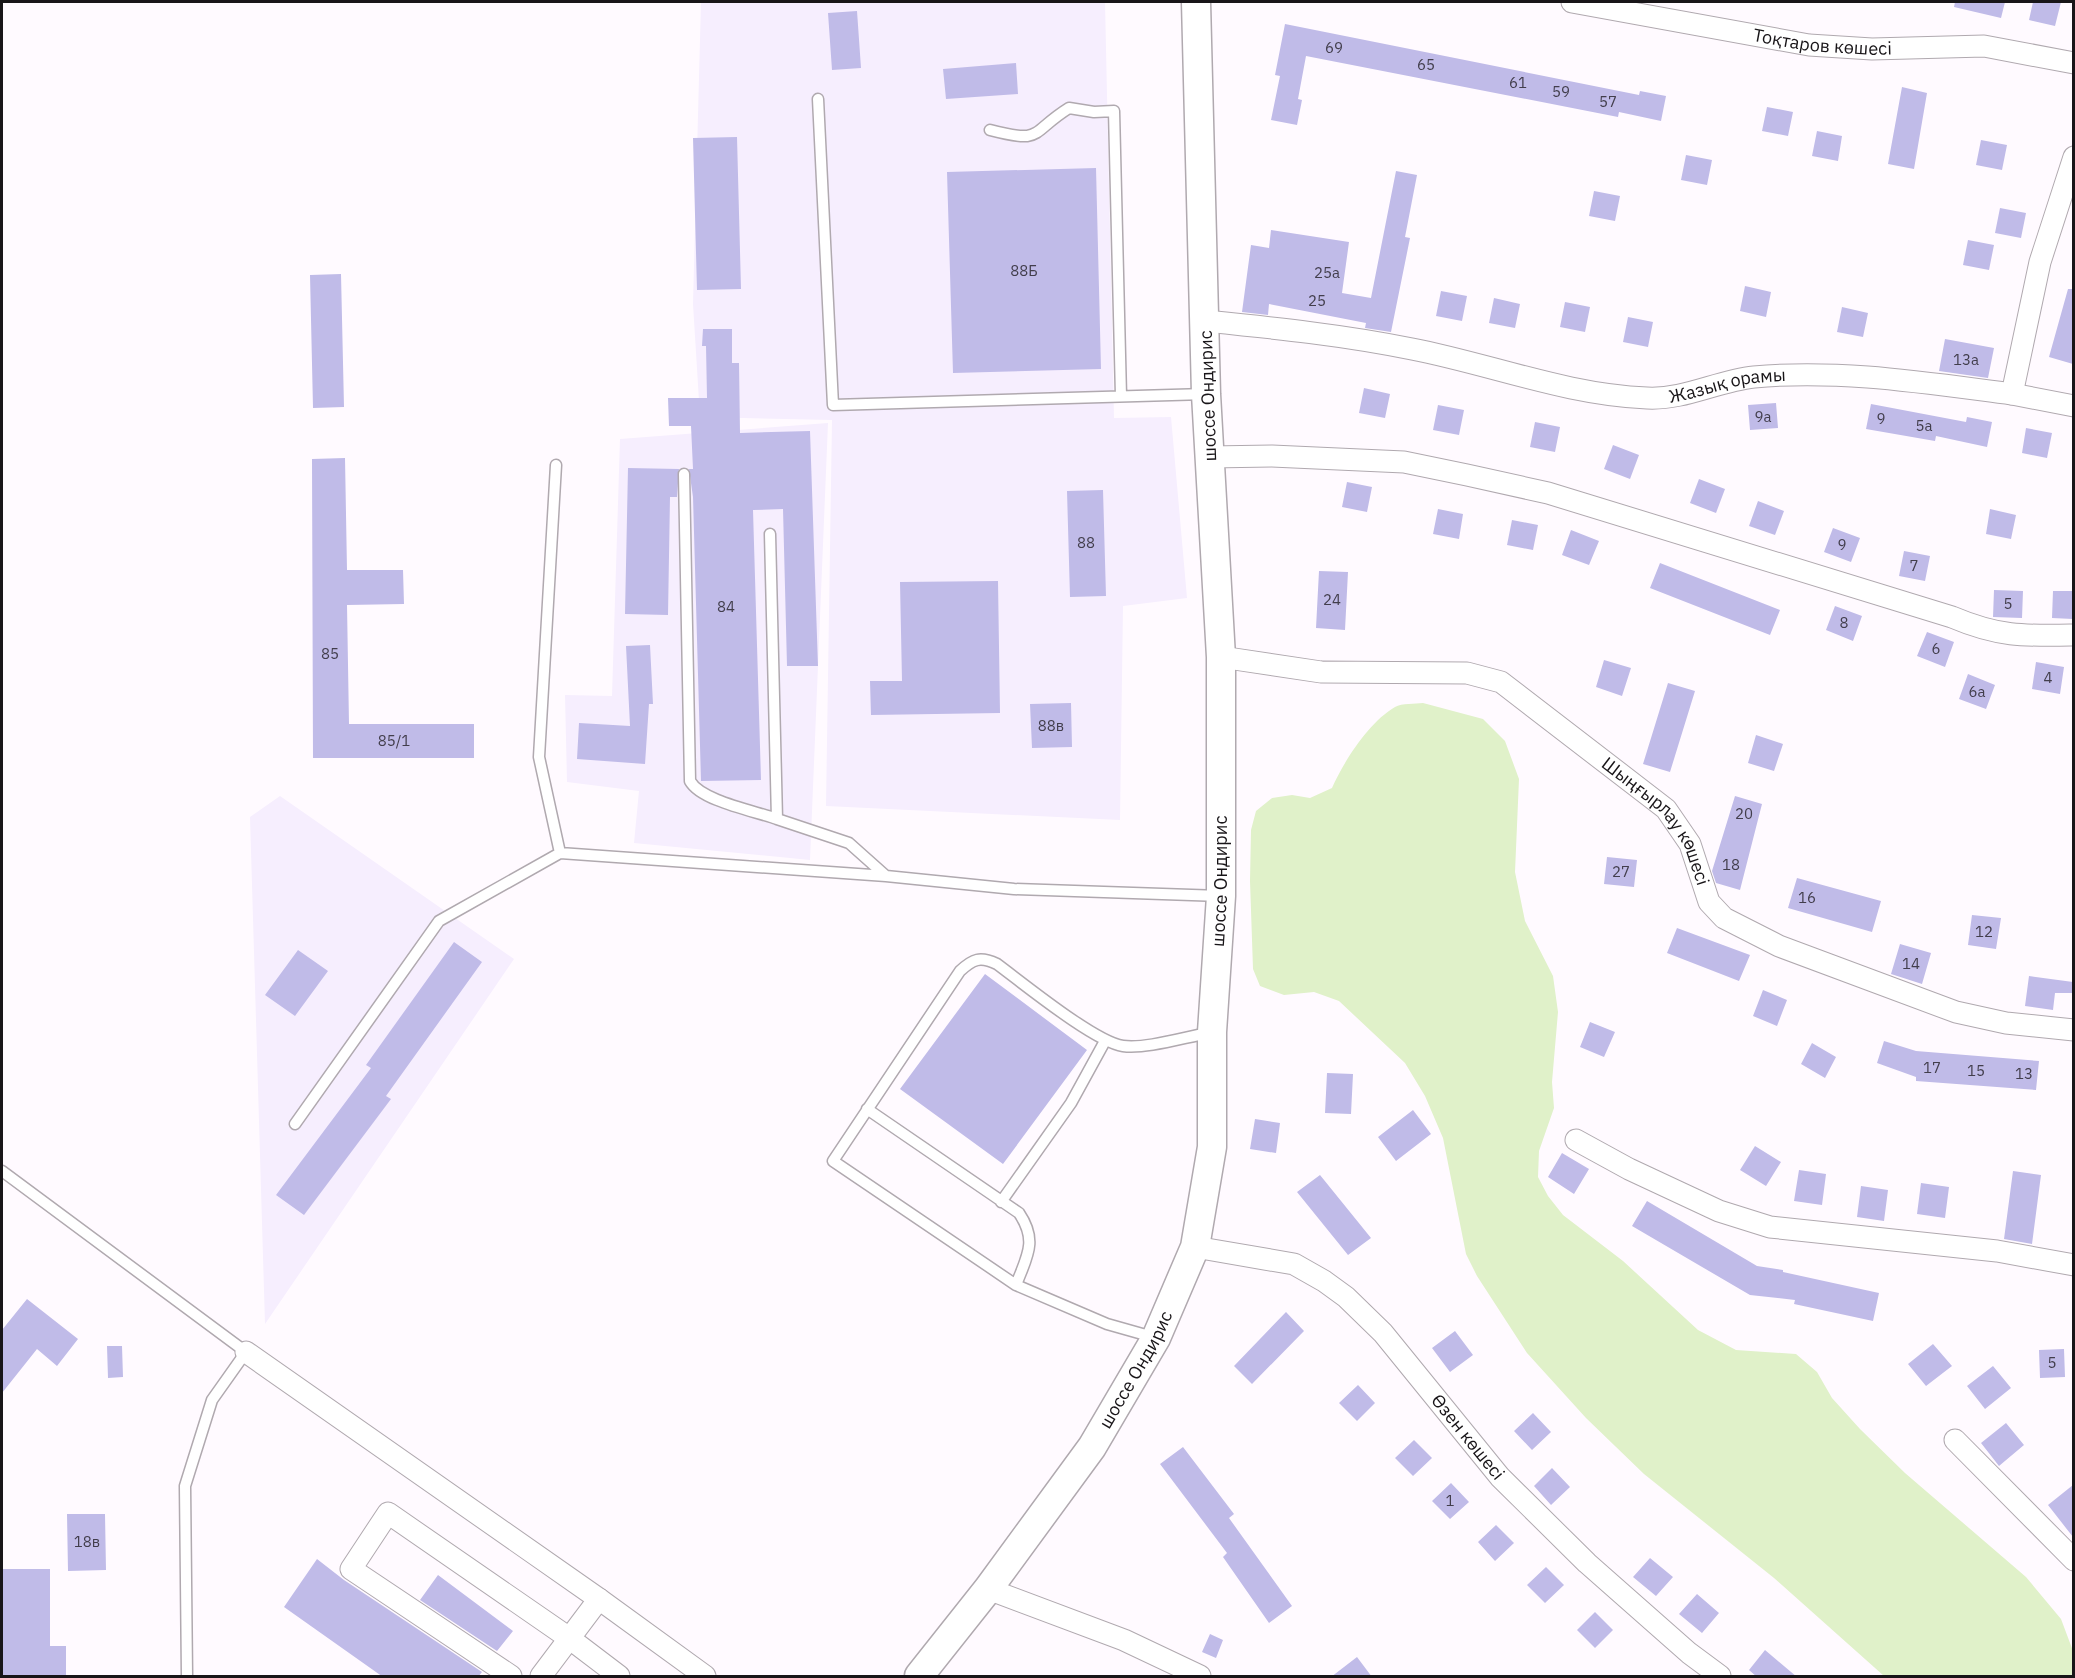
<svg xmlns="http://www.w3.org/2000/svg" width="2075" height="1678" viewBox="0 0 2075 1678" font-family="'IBM Plex Sans',sans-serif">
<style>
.industrial{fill:#f6eefe}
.green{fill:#e0f1c9}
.building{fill:#c0bbe8}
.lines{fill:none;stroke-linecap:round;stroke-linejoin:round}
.service-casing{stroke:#b0a9af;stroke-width:13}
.minor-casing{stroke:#b0a9af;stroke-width:23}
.secondary-casing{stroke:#b0a9af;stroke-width:31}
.service{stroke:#fff;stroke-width:10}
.minor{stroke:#fff;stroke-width:21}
.secondary{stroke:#fff;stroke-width:28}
.labels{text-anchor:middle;stroke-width:4.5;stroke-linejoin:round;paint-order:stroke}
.number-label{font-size:15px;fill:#423e4c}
.street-label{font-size:18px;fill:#181518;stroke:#fff}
</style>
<rect width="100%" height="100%" fill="#fffaff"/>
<path class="industrial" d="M 701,2 L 1105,2 L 1114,418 L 1171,417 L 1187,598 L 1123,606 L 1120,820 L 826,806 L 832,420 L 700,417 L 693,304 Z
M 828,423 L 810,860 L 634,843 L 639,791 L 567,782 L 565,695 L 612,696 L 620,439 Z
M 280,796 L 514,959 L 265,1324 L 250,817 Z"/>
<path class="green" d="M 1423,703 L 1483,719 L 1505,741 L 1519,779 L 1515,872 L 1525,921 L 1553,976 L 1558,1012 L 1552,1082 L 1554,1108 L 1539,1151 L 1538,1177 L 1548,1196 L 1563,1215 L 1623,1261 L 1698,1330 L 1736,1350 L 1796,1354 L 1817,1372 L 1832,1398 L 1860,1429 L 1905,1473 L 2026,1577 L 2061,1619 L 2073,1651 L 2073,1676 L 1884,1676 L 1774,1578 L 1644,1474 L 1586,1418 L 1527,1353 L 1477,1276 L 1466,1254 L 1443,1138 L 1425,1096 L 1405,1063 L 1339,1001 L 1314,992 L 1284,995 L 1260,986 L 1253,969 L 1250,881 L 1251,830 L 1256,811 L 1272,798 L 1292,795 L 1310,798 L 1332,788 C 1344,761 1369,722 1395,707 C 1402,703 1415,704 1423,703 Z"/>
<path class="building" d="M 1955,2 L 2005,2 L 2001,18 L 1954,7 Z
M 2033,2 L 2061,2 L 2055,26 L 2029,20 Z
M 857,11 L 861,68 L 832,70 L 828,13 Z
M 1285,24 L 1639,95 L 1640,91 L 1666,96 L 1661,121 L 1619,112 L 1618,117 L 1306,56 L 1298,99 L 1302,100 L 1297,125 L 1271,120 L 1280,76 L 1275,75 Z
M 1016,63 L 1018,94 L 946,99 L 943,69 Z
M 1902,87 L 1927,93 L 1914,169 L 1888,164 Z
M 1767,107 L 1793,112 L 1788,136 L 1762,131 Z
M 1817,131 L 1842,136 L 1838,161 L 1812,156 Z
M 737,137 L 741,289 L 697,290 L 693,138 Z
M 1981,140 L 2007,145 L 2002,170 L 1976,165 Z
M 1686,155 L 1712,160 L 1707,185 L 1681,180 Z
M 1096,168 L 1101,369 L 953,373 L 947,172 Z
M 1396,171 L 1417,175 L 1405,237 L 1410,238 L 1391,332 L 1365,328 L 1366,323 L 1269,304 L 1268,315 L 1242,312 L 1251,245 L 1269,248 L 1271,230 L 1349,242 L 1342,293 L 1371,298 Z
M 1594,191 L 1620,196 L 1615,221 L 1589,216 Z
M 2000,208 L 2026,213 L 2021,238 L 1995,233 Z
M 1968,240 L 1994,245 L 1989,270 L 1963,265 Z
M 341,274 L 344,407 L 313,408 L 310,275 Z
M 1745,286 L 1771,292 L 1766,317 L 1740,311 Z
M 2068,289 L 2073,289 L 2073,364 L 2049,357 Z
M 1441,291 L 1467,296 L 1462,321 L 1436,316 Z
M 1494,298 L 1520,304 L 1515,328 L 1489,323 Z
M 1565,302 L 1590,307 L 1585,332 L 1560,327 Z
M 1842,307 L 1868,313 L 1863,337 L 1837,332 Z
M 1628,317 L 1653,322 L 1648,347 L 1623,342 Z
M 703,329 L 732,329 L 732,363 L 739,363 L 740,433 L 810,431 L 818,666 L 787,666 L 783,509 L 753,510 L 761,780 L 701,781 L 693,497 L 689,469 L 693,469 L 691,426 L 669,426 L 668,398 L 707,398 L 706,346 L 702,346 Z
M 1945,339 L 1994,348 L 1988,378 L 1939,371 Z
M 1364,388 L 1390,394 L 1385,418 L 1359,413 Z
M 1776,403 L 1778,428 L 1750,430 L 1748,405 Z
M 1871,404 L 1966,422 L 1967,417 L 1992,422 L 1987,447 L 1936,436 L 1935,441 L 1866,429 Z
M 1438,405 L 1464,410 L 1459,435 L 1433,430 Z
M 1535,422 L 1560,427 L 1555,452 L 1530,447 Z
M 2026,428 L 2052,433 L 2047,458 L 2022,453 Z
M 1613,445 L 1639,455 L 1630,479 L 1604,469 Z
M 345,458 L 347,570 L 403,570 L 404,604 L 347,605 L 349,724 L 474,724 L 474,758 L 313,758 L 312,459 Z
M 628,468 L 679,469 L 677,497 L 670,497 L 668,615 L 625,614 Z
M 1699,479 L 1725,489 L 1716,513 L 1690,503 Z
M 1347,482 L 1372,487 L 1367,512 L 1342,507 Z
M 1103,490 L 1106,596 L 1070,597 L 1067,491 Z
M 1758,501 L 1784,511 L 1775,535 L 1749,526 Z
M 1438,509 L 1463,514 L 1459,539 L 1433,534 Z
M 1990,509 L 2016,515 L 2011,539 L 1986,534 Z
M 1512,520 L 1538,525 L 1533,550 L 1507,545 Z
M 1833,528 L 1860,538 L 1851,562 L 1824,552 Z
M 1571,530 L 1599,541 L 1589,565 L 1562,555 Z
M 1904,551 L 1930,556 L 1925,581 L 1899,576 Z
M 1660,563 L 1780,610 L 1770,635 L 1650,588 Z
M 1319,571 L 1348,572 L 1345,630 L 1316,628 Z
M 998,581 L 1000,713 L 871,715 L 870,681 L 902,681 L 900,582 Z
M 1994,590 L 2023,591 L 2022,618 L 1993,617 Z
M 2053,591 L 2073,591 L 2073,619 L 2052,618 Z
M 1835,606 L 1862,616 L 1853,641 L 1826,630 Z
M 1927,632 L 1954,642 L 1945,667 L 1917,656 Z
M 650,645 L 653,704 L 649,704 L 645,764 L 577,759 L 579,723 L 630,726 L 626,646 Z
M 1604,660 L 1631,668 L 1622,696 L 1596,687 Z
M 2036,662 L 2064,667 L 2060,694 L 2032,689 Z
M 1968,674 L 1995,685 L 1986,709 L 1959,699 Z
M 1668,683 L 1695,691 L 1670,772 L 1643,764 Z
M 1071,703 L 1072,747 L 1032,748 L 1030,704 Z
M 1756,735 L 1783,744 L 1774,771 L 1748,763 Z
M 1735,796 L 1762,804 L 1740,890 L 1716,883 L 1712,871 Z
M 1607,857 L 1637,860 L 1634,887 L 1604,884 Z
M 1797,878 L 1881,901 L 1872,932 L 1788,908 Z
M 1972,915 L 2001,918 L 1996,949 L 1968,945 Z
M 1677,928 L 1750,955 L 1739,981 L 1667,953 Z
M 454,942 L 482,962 L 386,1096 L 391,1099 L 304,1215 L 276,1195 L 371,1068 L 366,1065 Z
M 1900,944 L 1931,953 L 1922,984 L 1891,974 Z
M 298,950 L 328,971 L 295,1016 L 265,995 Z
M 985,974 L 1087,1050 L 1003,1164 L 900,1089 Z
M 2029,976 L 2073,982 L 2073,993 L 2055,993 L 2053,1010 L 2025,1006 Z
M 1763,990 L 1787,1000 L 1777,1026 L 1753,1016 Z
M 1590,1022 L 1615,1032 L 1604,1057 L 1580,1047 Z
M 1884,1041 L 1916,1051 L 2039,1061 L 2036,1090 L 1916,1081 L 1916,1077 L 1877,1063 Z
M 1812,1043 L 1836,1057 L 1825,1078 L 1801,1064 Z
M 1327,1073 L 1353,1074 L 1351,1114 L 1325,1113 Z
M 1413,1110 L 1431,1134 L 1396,1161 L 1378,1137 Z
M 1255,1119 L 1280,1123 L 1276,1153 L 1250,1149 Z
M 1755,1146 L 1781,1162 L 1766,1186 L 1740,1170 Z
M 1562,1153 L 1589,1169 L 1574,1194 L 1548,1177 Z
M 1799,1170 L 1826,1174 L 1822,1205 L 1794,1201 Z
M 2013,1171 L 2041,1175 L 2032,1244 L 2004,1239 Z
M 1320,1175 L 1371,1238 L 1348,1255 L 1297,1192 Z
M 1921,1183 L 1949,1187 L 1945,1218 L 1917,1214 Z
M 1861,1186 L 1888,1190 L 1884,1221 L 1857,1217 Z
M 1647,1201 L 1757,1266 L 1783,1270 L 1783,1272 L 1879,1293 L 1873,1321 L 1794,1304 L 1795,1300 L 1750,1295 L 1632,1226 Z
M 27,1299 L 78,1339 L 57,1366 L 37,1349 L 2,1393 L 2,1330 Z
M 1286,1312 L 1304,1331 L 1252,1384 L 1234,1366 Z
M 1455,1331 L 1473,1355 L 1450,1372 L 1432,1348 Z
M 1933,1344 L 1952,1366 L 1926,1386 L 1908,1364 Z
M 107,1346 L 122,1346 L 123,1377 L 108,1378 Z
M 2064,1349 L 2065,1377 L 2040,1378 L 2039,1350 Z
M 1993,1366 L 2011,1388 L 1985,1409 L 1967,1386 Z
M 1358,1385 L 1375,1403 L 1357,1421 L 1339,1403 Z
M 1533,1413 L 1551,1432 L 1532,1450 L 1514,1431 Z
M 2006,1423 L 2024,1445 L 1999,1466 L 1981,1443 Z
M 1414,1440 L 1432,1458 L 1413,1476 L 1395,1458 Z
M 1183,1447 L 1234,1514 L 1229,1518 L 1292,1606 L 1269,1623 L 1223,1557 L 1227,1553 L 1160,1464 Z
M 1552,1468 L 1570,1487 L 1551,1505 L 1534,1486 Z
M 1451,1483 L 1469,1502 L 1450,1519 L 1432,1501 Z
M 2073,1485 L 2073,1537 L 2048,1505 Z
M 67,1514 L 105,1514 L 106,1570 L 68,1571 Z
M 1496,1525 L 1514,1543 L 1495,1561 L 1478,1542 Z
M 1650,1558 L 1673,1577 L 1656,1596 L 1633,1577 Z
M 317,1559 L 344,1580 L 482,1672 L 478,1677 L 383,1677 L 284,1607 Z
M 1546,1567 L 1564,1585 L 1545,1603 L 1527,1585 Z
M 2,1569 L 50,1569 L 50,1646 L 66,1646 L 66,1677 L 2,1677 Z
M 438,1575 L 513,1631 L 497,1651 L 420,1600 Z
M 1697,1594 L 1719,1613 L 1702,1633 L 1679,1614 Z
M 1595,1612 L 1613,1630 L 1595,1648 L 1577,1630 Z
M 1210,1634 L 1223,1640 L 1216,1658 L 1202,1652 Z
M 1765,1650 L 1797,1677 L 1757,1677 L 1749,1670 Z
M 1357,1657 L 1372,1677 L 1331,1677 Z"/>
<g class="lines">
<g class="service-casing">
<path id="service" d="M 818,99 L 833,405 L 1206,394
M 990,130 C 1044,144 1029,133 1069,108 L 1094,112 L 1114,111 L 1121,396
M 556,465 L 539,757 L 560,853
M 684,474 L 690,781 C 701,801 755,811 777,819
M 770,534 L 777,819 L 849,843 L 886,876
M 867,1109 L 1019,1213 C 1038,1241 1027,1256 1016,1285
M 295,1124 L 439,921 L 560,853 L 886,876 L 1014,889 L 1221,896
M 2,1171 L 246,1352 L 212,1400 L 185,1486 L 187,1676
M 1001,1202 L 1071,1103 L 1105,1041
M 1153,1337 L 1107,1324 L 1016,1285 L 833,1161 L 960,971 C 973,959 980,956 997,964 C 1024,984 1095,1042 1123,1046 C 1147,1049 1185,1037 1209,1033"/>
</g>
<g class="minor-casing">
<g id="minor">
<path id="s1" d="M 1572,2 L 1809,45 L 1872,49 L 1984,46 L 2074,63"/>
<path id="s2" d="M 1205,321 C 1274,328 1344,335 1412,349 C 1490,364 1567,395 1647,398 C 1684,400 1717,381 1754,377 C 1840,369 1926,383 2012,394 L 2040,262 L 2074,157"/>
<path d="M 2012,394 L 2074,406"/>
<path d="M 1210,457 L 1272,456 L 1404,462 L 1467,475 L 1548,493 L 1952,617 C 1999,637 2024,636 2074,635"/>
<path id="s3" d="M 1221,657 L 1321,672 L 1467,673 L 1501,682 L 1666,809 L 1690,844 L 1709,902 L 1724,918 L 1779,946 L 1956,1012 L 2006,1023 L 2074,1030"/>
<path d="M 1576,1140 L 1629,1169 L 1719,1211 L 1770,1227 L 1997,1251 L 2074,1265"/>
<path id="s4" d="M 1195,1247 L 1294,1264 L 1324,1281 L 1346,1297 L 1383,1333 L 1500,1477 L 1587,1563 L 1689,1653 L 1720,1676"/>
<path d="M 246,1352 L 599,1599 L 705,1676"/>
<path d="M 1955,1440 L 2074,1560"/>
<path d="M 988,1589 L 1124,1640 L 1200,1676"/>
<path d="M 511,1676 L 351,1569 L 388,1513 L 569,1638 L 619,1676"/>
<path d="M 541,1676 L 599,1599"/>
</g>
</g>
<g class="secondary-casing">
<g id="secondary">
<path id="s5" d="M 919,1676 L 988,1589 L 1092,1447 L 1156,1338 L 1195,1247 L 1212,1147 L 1212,1032 L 1221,896 L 1221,657 L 1206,394 L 1196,2"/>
</g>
</g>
<use href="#service" class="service"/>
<use href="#minor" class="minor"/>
<use href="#secondary" class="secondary"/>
</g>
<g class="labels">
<g class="number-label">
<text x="1334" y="53">69</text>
<text x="1426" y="70">65</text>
<text x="1518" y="88">61</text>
<text x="1561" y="97">59</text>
<text x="1608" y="107">57</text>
<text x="1024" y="276">88Б</text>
<text x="1327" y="278">25а</text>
<text x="1317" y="306">25</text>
<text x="1966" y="365">13а</text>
<text x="1763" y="422">9а</text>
<text x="1881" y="424">9</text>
<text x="1924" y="431">5а</text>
<text x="1086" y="548">88</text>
<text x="1842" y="550">9</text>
<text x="1914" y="571">7</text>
<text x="1332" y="605">24</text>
<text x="2008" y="609">5</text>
<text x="726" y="612">84</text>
<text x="1844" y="628">8</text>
<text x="1936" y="654">6</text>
<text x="330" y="659">85</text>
<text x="2048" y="683">4</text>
<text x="1977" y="697">6а</text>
<text x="1051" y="731">88в</text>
<text x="394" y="746">85/1</text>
<text x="1744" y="819">20</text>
<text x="1731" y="870">18</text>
<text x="1621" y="877">27</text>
<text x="1807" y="903">16</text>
<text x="1984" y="937">12</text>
<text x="1911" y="969">14</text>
<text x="1932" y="1073">17</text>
<text x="1976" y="1076">15</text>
<text x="2024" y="1079">13</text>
<text x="2052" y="1368">5</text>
<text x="1450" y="1506">1</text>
<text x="87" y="1547">18в</text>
</g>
<g class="street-label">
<text dy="6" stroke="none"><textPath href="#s1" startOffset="254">Тоқтаров көшесі</textPath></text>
<text dy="6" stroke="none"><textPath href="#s2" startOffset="531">Жазық орамы</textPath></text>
<text transform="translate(1208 396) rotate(-92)" y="6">шоссе Ондирис</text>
<text dy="6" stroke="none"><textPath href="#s3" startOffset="494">Шыңғырлау көшесі</textPath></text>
<text dy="6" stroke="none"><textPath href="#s5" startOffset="880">шоссе Ондирис</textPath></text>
<text dy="6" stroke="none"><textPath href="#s5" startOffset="376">шоссе Ондирис</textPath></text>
<text dy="6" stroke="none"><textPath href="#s4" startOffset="348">Өзен көшесі</textPath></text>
</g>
</g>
<rect width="2075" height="1678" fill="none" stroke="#181518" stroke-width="6"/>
</svg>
